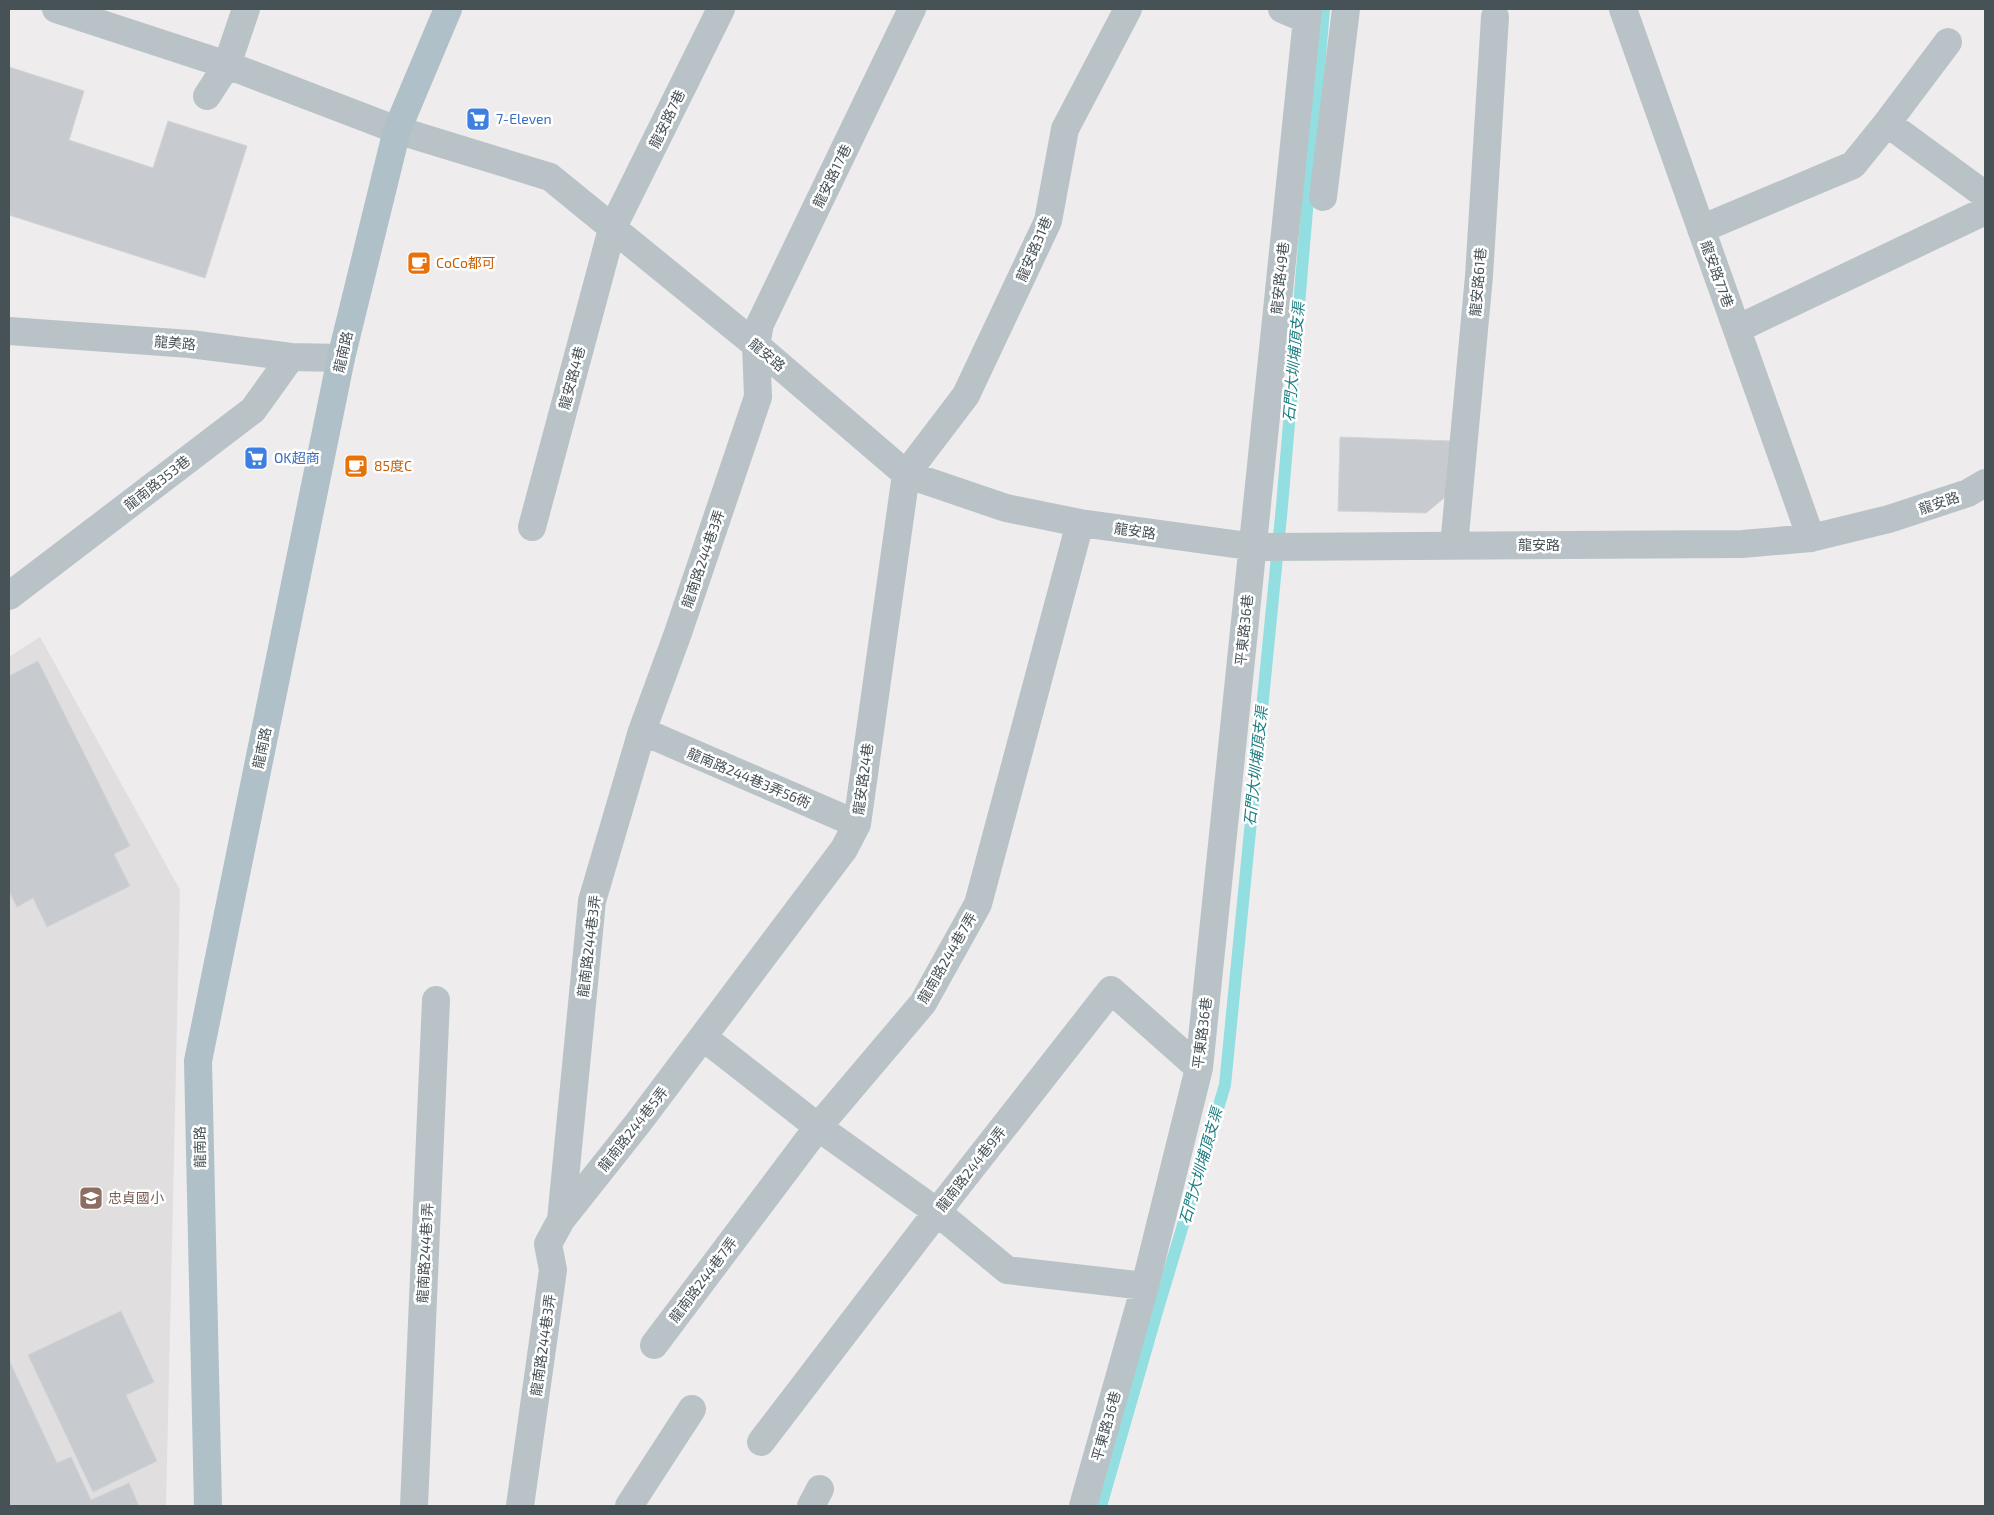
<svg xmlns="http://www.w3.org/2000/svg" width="1994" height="1515" viewBox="0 0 1994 1515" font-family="'Exo 2','Noto Sans TC',sans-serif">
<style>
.education{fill:#e0dede}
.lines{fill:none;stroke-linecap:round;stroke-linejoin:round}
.stream{stroke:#92dee0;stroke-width:12}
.building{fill:#c7cace;stroke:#d1d4d7}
.minor{stroke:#b9c3c7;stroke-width:28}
.major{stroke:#afc0c8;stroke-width:28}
.labels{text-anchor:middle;stroke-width:5;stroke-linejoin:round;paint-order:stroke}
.shop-label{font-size:14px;fill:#366cbe;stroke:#fff;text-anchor:start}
.street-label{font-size:14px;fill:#475257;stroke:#fff}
.food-label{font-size:14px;fill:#c56008;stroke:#fff;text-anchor:start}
.education-label{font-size:14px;fill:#785e54;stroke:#fff;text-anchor:start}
.water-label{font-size:15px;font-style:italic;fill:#1b7e80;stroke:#fff}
</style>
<rect width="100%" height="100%" fill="#efeced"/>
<path class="education" d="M 40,637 L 180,890 L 166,1506 L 9,1506 L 9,657 Z"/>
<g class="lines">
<path class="stream" d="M 1101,1506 L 1156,1315 L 1225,1085 L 1282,506 L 1324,9"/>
</g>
<path class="building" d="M 9,67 L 84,91 L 69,140 L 153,168 L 168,121 L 247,146 L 205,278 L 9,215 Z
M 1340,437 L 1451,441 L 1449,494 L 1426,513 L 1338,511 Z
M 38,661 L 130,846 L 114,854 L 130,886 L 47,927 L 33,898 L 17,907 L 9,891 L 9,676 Z
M 121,1311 L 154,1382 L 126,1395 L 157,1461 L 93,1492 L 28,1355 Z
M 9,1360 L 57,1463 L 71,1457 L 91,1500 L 129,1483 L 139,1506 L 9,1506 Z"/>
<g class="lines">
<path class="minor" d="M 56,9 L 227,65 L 397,130 L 550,177 L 756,345 L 906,474 L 1006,508 L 1080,523 L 1256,547 L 1742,544 L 1811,538 L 1889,519 L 1968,493 L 1985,483
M 1282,9 L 1306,19
M 1623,9 L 1811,538
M 207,96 L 227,65 L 246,9
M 1887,123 L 1985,195
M 1323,197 L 1346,9
M 1701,229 L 1853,165 L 1887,123 L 1948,42
M 1737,329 L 1985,211
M 9,331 L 190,344 L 291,357 L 341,358
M 532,527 L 612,229 L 721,9
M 1454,546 L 1479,276 L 1495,17
M 9,596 L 253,410 L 291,357
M 642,731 L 857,824
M 703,1037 L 818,1127 L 937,1212 L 1007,1270 L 1145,1286
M 561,1220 L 638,1123 L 844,849 L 857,824 L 906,474 L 966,395 L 1048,221 L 1065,129 L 1128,9
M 654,1345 L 818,1127 L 923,1003 L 978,904 L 1080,523
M 761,1442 L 937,1212 L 1111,990 L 1199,1068
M 414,1506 L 436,1000
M 520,1506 L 553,1270 L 548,1244 L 561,1220 L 592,901 L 642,731 L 678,633 L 758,397 L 756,345 L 760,324 L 912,9
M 629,1506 L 692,1409
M 811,1506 L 820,1489
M 1083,1506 L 1145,1286 L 1199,1068 L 1308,9"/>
<path class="major" d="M 208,1506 L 198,1061 L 341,358 L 397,130 L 448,9"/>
</g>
<defs>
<g id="supermarket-square" transform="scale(1.25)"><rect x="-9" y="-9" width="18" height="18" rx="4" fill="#3f7fe0" stroke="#fff"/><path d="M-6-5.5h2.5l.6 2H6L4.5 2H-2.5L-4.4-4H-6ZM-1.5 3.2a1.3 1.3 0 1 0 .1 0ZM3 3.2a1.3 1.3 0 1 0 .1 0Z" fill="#fff"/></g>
<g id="cafe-square" transform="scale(1.25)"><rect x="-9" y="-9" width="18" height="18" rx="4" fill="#e8710a" stroke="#fff"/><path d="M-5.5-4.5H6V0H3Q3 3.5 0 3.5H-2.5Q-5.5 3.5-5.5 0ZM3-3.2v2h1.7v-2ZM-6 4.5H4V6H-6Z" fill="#fff"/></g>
<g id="school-square" transform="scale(1.25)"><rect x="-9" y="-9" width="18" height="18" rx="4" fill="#8d6e63" stroke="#fff"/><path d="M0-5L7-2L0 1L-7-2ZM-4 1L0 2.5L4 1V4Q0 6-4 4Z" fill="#fff"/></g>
</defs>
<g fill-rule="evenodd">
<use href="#supermarket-square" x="478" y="119"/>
<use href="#cafe-square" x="419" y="263"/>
<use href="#supermarket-square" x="256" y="458"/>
<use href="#cafe-square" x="356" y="466"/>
<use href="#school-square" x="91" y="1198"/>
</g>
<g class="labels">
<g class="shop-label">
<text x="496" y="124">7-Eleven</text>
<text x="274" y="463">OK超商</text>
</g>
<g class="street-label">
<text transform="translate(667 119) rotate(-64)" y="5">龍安路7巷</text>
<text transform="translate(832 176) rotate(-64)" y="5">龍安路17巷</text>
<text transform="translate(1034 249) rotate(-67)" y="5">龍安路31巷</text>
<text transform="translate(1717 274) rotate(70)" y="5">龍安路77巷</text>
<text transform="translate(1280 278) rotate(-84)" y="5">龍安路49巷</text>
<text transform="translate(1478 282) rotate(-85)" y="5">龍安路61巷</text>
<text transform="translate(175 343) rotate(5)" y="5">龍美路</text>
<text transform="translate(343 352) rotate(-77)" y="5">龍南路</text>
<text transform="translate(767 355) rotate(40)" y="5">龍安路</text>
<text transform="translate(572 378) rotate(-75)" y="5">龍安路4巷</text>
<text transform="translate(157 483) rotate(-38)" y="5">龍南路353巷</text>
<text transform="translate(1939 503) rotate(-19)" y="5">龍安路</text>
<text transform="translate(1135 531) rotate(8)" y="5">龍安路</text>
<text x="1539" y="550">龍安路</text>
<text transform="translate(703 559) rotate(-71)" y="5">龍南路244巷3弄</text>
<text transform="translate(1244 630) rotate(-84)" y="5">平東路36巷</text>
<text transform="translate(262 748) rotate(-78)" y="5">龍南路</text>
<text transform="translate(749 778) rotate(23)" y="5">龍南路244巷3弄56衖</text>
<text transform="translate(863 779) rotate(-82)" y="5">龍安路24巷</text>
<text transform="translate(589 946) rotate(-83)" y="5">龍南路244巷3弄</text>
<text transform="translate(947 958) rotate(-60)" y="5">龍南路244巷7弄</text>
<text transform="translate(1202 1033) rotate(-83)" y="5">平東路36巷</text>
<text transform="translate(633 1129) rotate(-52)" y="5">龍南路244巷5弄</text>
<text transform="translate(200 1147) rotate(-91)" y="5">龍南路</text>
<text transform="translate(971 1169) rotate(-52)" y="5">龍南路244巷9弄</text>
<text transform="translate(425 1253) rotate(-87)" y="5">龍南路244巷1弄</text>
<text transform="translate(703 1280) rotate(-53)" y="5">龍南路244巷7弄</text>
<text transform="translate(543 1345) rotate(-82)" y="5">龍南路244巷3弄</text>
<text transform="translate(1106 1426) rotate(-74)" y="5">平東路36巷</text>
</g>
<g class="food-label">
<text x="436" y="268">CoCo都可</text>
<text x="374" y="471">85度C</text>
</g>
<g class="education-label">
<text x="108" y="1203">忠貞國小</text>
</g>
<g class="water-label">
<text transform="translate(1294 362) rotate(-85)" y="5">石門大圳埔頂支渠</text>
<text transform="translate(1256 766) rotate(-84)" y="5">石門大圳埔頂支渠</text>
<text transform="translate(1201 1166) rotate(-74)" y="5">石門大圳埔頂支渠</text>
</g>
</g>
<rect width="1994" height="1515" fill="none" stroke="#475257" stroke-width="20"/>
</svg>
